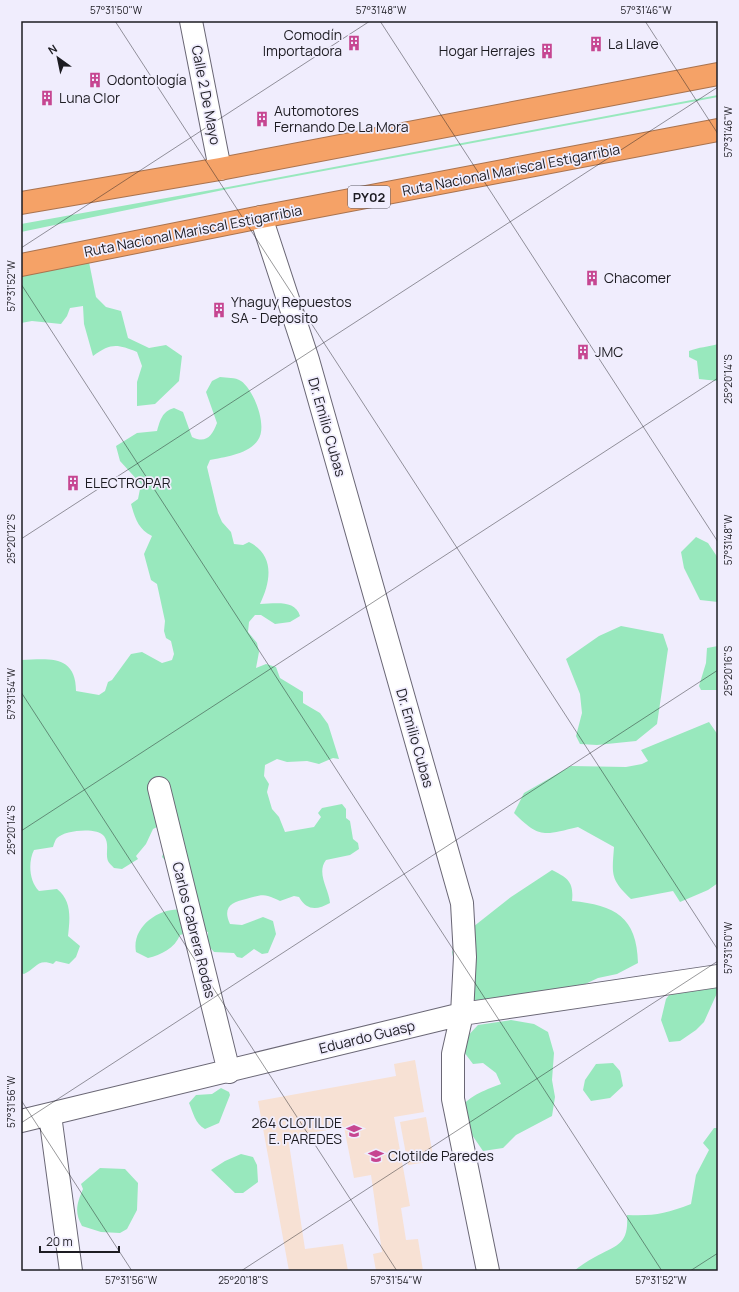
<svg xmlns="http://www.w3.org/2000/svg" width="739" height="1292" viewBox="0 0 739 1292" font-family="Manrope,sans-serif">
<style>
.education{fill:#f7e1d4}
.green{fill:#98e8bd}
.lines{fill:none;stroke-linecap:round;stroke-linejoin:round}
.street-casing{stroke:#6a6775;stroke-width:24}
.highway-casing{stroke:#a9734f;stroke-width:24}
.street{stroke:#fff;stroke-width:22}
.highway{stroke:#f5a267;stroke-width:22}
.ticks{fill:none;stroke:#1d1c22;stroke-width:1;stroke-opacity:0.45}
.labels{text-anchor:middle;stroke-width:3.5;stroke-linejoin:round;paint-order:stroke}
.shield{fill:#f0edfd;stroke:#5c5b64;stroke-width:1}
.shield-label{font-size:13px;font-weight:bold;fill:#1d1c22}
.poi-label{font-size:14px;fill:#1d1c22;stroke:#f0edfd;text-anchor:start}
.street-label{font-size:14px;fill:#1d1c22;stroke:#f0edfd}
.neatline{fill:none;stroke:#1d1c22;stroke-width:1.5}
.ticks-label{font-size:10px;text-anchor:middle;fill:#1d1c22}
</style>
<rect width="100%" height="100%" fill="#f0edfd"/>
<path class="education" d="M 415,1060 L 424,1112 L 394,1117 L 410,1206 L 401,1208 L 406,1240 L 418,1239 L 423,1271 L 376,1271 L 373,1254 L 382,1252 L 371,1175 L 354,1178 L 344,1127 L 288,1137 L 305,1249 L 343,1244 L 348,1271 L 289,1271 L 258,1101 L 396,1076 L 394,1064 Z
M 426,1117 L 434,1161 L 408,1165 L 400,1122 Z"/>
<path class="green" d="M 718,95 L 718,97 L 228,189 L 21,232 L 21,224 L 228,187 Z
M 88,257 L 96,297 L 106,307 L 121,311 L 128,338 L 149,348 L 166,345 L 182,356 L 179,381 L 155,404 L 137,406 L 137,382 L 142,366 L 137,352 C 117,344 111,343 93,356 L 84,324 L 83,306 L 70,308 L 67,316 L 61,324 L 32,321 L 21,323 L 21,266 Z
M 718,344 L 718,381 L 699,379 L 697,361 L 689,357 L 689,351 C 699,347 708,347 718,344 Z
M 220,377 C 227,378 235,377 241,381 C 254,390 268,426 258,440 C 249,454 224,457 210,460 L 207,467 L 218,513 L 222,522 L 231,532 L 234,544 L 243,545 L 249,542 C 275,555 271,581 260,604 C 274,604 295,599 300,616 L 290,622 L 275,624 L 261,615 L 255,615 L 249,622 L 248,632 L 257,643 L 259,652 L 256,668 L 266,664 L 276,667 L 280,678 L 303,692 L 303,703 L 320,713 L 328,724 L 339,759 L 333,758 L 319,764 L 307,761 L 287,762 L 277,759 L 265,765 L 264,776 L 269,784 L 267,792 L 272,809 L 279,817 L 285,832 L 314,827 L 321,817 L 318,813 L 322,808 L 342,804 L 346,809 L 346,818 L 350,821 L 353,839 L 358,843 L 359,849 L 350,855 L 326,860 C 316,873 329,889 330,903 C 317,910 307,911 299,897 L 294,896 L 280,901 C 276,899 272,897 268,896 C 261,894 254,897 246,899 C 232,902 222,907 230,924 L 242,925 L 263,917 L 273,921 L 276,934 L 268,953 L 262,954 L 254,949 L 242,958 L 237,957 L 234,953 L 214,952 L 207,944 L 208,932 L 197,930 L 180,935 C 175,948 161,955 148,958 L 136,952 C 131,926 161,906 184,910 L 169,864 L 162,857 L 166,845 L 170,821 L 153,829 L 146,844 L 136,856 L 138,859 L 122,869 L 114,868 C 112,866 109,863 108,861 C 105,853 110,844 104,836 C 97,827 65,830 57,838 C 55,840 54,844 53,847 L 34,850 C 28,862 29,881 39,891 L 57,889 C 72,901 70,918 68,936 L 80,946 L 76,957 L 69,964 L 56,961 L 53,964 C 37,958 36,969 24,974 L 21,973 L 21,660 C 48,659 76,654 76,691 L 99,695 L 105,691 L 108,682 L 112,680 L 131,654 L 142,652 L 162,663 L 172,660 L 174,654 L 171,641 L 166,638 L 164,631 L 165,621 L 157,584 L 151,580 L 144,554 L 152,536 C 138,529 135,518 131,504 L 138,499 L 141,484 L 120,461 L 116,446 L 137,433 L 157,431 C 160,421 162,411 174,408 L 183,412 L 192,437 C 206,444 212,436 217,423 L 206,392 L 212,381 Z
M 696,537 L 708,543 L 718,558 L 718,602 L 700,600 L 684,568 L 681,552 Z
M 621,626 L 663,634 L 668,649 L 657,724 L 636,741 L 597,745 L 580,744 L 576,736 L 582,713 L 580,694 L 566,659 L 599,636 Z
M 718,646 L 718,690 L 701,690 L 699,686 L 706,663 L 707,648 Z
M 709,722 L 718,735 L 718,883 L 708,890 L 680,902 L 673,891 L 631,899 C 610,879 612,875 614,847 L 578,827 C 544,835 540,839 514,813 L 524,793 L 571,766 L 626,767 L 642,764 L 648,761 L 641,750 Z
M 552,870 C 568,878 574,882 572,901 C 615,905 637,917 638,963 L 617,974 L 598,978 L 562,995 L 473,1006 L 457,976 L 452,952 L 459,938 L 511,897 Z
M 718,975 L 718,991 L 704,1022 L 696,1030 L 680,1041 L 669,1042 L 661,1020 L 666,999 L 679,982 Z
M 511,1020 L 534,1024 L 548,1032 L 554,1053 L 552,1080 L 555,1097 L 552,1116 L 516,1135 L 503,1148 L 483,1151 L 457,1113 C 467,1096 483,1091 501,1084 L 496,1073 L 483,1063 L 473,1064 L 464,1052 L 463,1041 L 478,1025 Z
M 613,1063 L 620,1071 L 623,1086 L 610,1098 L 591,1101 L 583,1090 L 585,1080 L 596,1064 Z
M 221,1088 L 229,1092 L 230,1095 L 219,1123 L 205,1129 C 195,1124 193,1112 189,1103 L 196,1095 L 212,1094 Z
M 714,1128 L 718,1128 L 718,1271 L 574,1271 C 580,1266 587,1261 595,1257 C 617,1245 629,1245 627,1215 C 654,1216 665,1214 691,1204 L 696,1175 L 709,1150 L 703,1143 Z
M 241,1154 L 253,1157 L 257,1165 L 258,1182 L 243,1193 L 235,1193 L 211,1170 L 225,1161 Z
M 100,1168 L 125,1169 L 138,1183 L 137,1210 L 127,1229 L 120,1233 L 101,1232 L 82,1226 C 74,1212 77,1203 83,1189 L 81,1184 Z"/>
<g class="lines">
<g class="street-casing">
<path id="street" d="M 191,21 L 220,169
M 261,217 L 308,360 L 462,903 L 465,957 L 462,1014 L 453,1054 L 453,1099 L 488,1271
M 159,788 L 229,1072
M 50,1115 L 71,1271
M 21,1121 L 462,1014 L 718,976"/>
</g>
<g class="highway-casing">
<path id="highway" d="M 21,203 L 220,169 L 718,74
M 21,265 L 261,217 L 718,130"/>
</g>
<use href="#street" class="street"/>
<use href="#highway" class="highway"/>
</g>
<path class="ticks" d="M 115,21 L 718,950M 380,21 L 718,542M 645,21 L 718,134M 21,248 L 370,21M 21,284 L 662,1271M 21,539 L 718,87M 21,692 L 397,1271M 21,831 L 718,378M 21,1100 L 132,1271M 21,1123 L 718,670M 241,1271 L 718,961M 690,1271 L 718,1253"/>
<defs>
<g id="building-bare" transform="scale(1.2)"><path d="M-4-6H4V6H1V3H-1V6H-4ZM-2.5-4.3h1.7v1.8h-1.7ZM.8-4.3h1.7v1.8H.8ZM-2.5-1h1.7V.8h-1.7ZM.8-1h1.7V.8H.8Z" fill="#c64691" stroke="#f0edfd" stroke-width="2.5" paint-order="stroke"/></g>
<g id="school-bare" transform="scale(1.2)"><path d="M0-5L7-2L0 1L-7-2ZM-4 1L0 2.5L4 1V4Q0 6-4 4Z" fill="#c64691" stroke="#f0edfd" stroke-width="2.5" paint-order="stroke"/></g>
</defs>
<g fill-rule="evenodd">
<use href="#building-bare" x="354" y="43"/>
<use href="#building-bare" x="596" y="44"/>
<use href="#building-bare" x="547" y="51"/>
<use href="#building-bare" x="95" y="80"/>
<use href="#building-bare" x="47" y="98"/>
<use href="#building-bare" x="262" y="119"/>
<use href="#building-bare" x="592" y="278"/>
<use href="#building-bare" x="219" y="310"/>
<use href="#building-bare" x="583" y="352"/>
<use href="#building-bare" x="73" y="483"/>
<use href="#school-bare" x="354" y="1131"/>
<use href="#school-bare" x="376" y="1156"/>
</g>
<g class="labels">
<rect class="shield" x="348" y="186" width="42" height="22" rx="3"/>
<g class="shield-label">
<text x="369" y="202">PY02</text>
</g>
<g class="poi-label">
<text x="342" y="40" text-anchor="end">Comodín<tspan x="342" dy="16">Importadora</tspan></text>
<text x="608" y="49">La Llave</text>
<text x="535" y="56" text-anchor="end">Hogar Herrajes</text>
<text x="107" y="85">Odontología</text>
<text x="59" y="103">Luna Clor</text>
<text x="274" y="116">Automotores<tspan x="274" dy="16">Fernando De La Mora</tspan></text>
<text x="604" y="283">Chacomer</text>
<text x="231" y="307">Yhaguy Repuestos<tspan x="231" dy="16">SA - Deposito</tspan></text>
<text x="595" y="357">JMC</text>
<text x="85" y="488">ELECTROPAR</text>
<text x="342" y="1128" text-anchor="end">264 CLOTILDE<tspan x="342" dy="16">E. PAREDES</tspan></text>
<text x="388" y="1161">Clotilde Paredes</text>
</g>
<g class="street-label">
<text transform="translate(206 95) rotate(79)" y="5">Calle 2 De Mayo</text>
<text transform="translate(511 170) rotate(-11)" y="5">Ruta Nacional Mariscal Estigarribia</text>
<text transform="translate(193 231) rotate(-11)" y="5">Ruta Nacional Mariscal Estigarribia</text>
<text transform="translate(327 427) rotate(74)" y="5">Dr. Emilio Cubas</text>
<text transform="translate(415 738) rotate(74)" y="5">Dr. Emilio Cubas</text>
<text transform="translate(194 930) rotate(76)" y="5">Carlos Cabrera Rodas</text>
<text transform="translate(367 1037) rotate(-14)" y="5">Eduardo Guasp</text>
</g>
</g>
<rect width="739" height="1292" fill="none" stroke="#f0edfd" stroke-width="44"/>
<g transform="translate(58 58) rotate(327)" stroke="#f0edfd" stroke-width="3" paint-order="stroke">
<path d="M0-3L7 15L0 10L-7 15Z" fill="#1d1c22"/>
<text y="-6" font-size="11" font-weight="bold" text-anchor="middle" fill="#1d1c22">N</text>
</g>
<path d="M40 1246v6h79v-6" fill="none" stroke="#1d1c22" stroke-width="2"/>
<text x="46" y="1246" font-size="12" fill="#1d1c22" stroke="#f0edfd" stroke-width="3" paint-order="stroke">20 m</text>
<rect x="22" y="22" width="695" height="1248" class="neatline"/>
<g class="ticks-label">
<text x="116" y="14">57°31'50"W</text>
<text x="381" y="14">57°31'48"W</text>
<text x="646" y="14">57°31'46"W</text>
<text transform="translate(728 132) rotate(-90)" y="4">57°31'46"W</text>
<text transform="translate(11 286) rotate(-90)" y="4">57°31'52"W</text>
<text transform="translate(728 379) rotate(-90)" y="4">25°20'14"S</text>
<text transform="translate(11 539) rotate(-90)" y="4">25°20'12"S</text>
<text transform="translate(728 540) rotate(-90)" y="4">57°31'48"W</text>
<text transform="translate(728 671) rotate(-90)" y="4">25°20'16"S</text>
<text transform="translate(11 694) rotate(-90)" y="4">57°31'54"W</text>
<text transform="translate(11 830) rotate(-90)" y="4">25°20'14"S</text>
<text transform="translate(728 948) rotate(-90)" y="4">57°31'50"W</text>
<text transform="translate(11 1102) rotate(-90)" y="4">57°31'56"W</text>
<text x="131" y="1284">57°31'56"W</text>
<text x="243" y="1284">25°20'18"S</text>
<text x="396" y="1284">57°31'54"W</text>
<text x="661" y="1284">57°31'52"W</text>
</g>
</svg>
